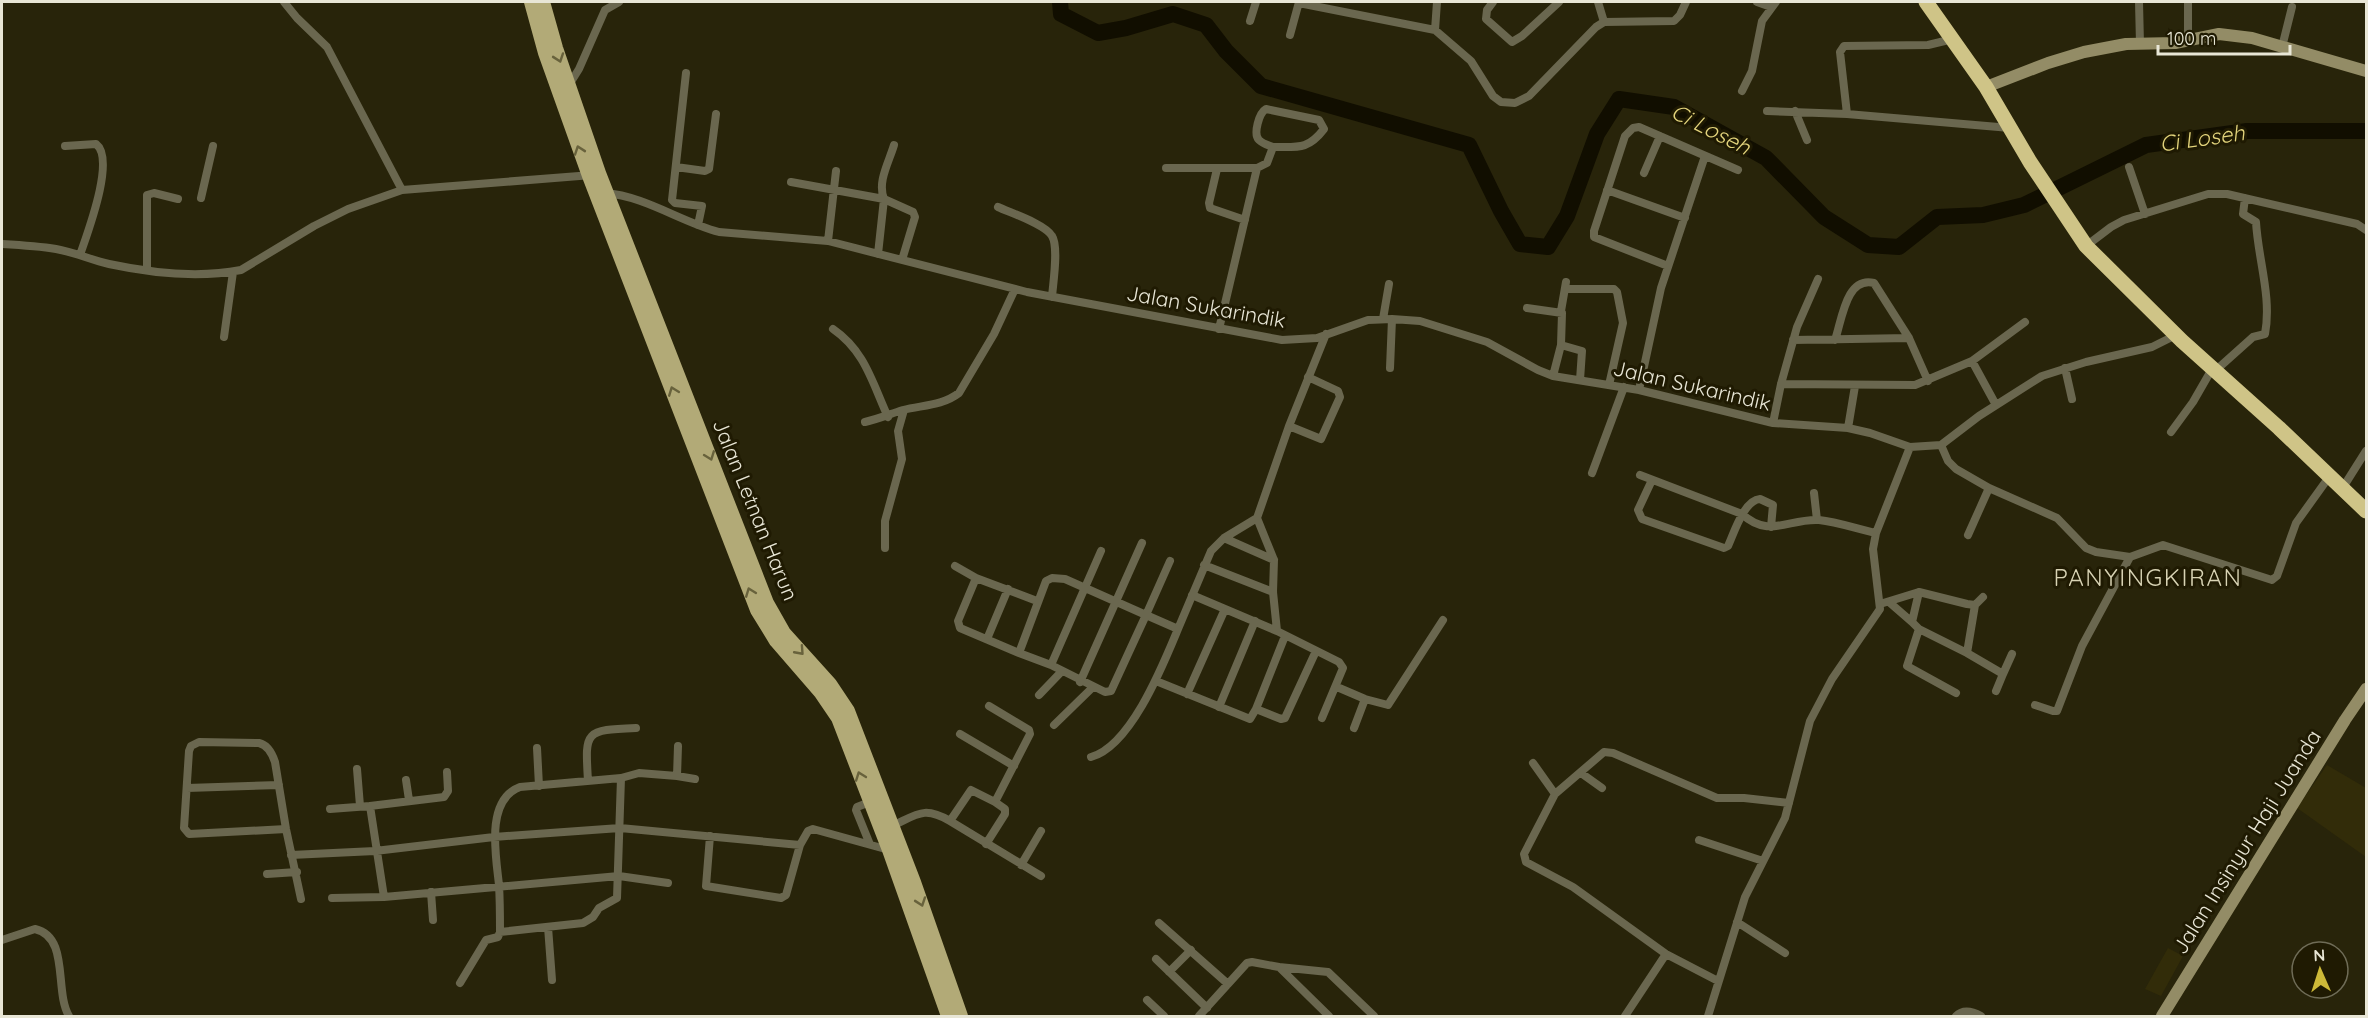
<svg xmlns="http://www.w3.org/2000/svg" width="2368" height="1018" viewBox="0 0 2368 1018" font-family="Quicksand,sans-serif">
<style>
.built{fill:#322c09}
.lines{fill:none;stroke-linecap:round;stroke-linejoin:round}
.river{stroke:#110e00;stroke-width:16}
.street{stroke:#6a674f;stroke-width:8}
.secondary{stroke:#938c66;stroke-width:12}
.primary{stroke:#b2aa77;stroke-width:14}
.highway{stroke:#cfc487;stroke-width:15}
.oneway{stroke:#68623c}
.labels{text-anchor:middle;stroke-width:6;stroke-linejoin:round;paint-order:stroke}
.street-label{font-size:21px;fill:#e8e6d6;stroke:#1f1a02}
.water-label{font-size:22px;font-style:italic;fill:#e3d47c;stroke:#1f1a02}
.quarter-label{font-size:24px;letter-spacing:1.5px;fill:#d8d3b4;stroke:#1f1a02}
</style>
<rect width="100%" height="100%" fill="#28240a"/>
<path class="built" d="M 2327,765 L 2366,788 L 2366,857 L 2297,808 Z
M 2168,948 L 2183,956 L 2161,996 L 2145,989 Z"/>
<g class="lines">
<path class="river" d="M 1060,2 L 1061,14 L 1098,33 L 1126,28 L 1173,14 L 1206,25 L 1226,51 L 1261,86 L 1469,145 L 1501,211 L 1520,244 L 1548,247 L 1567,216 L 1597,134 L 1619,99 L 1674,107 L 1766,158 L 1824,217 L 1868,245 L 1899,247 L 1937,217 L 1983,215 L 2024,205 L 2146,145 L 2247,131 L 2366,131"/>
<path class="street" d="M 284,2 L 297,18 L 327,47 L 402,190
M 1493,2 L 1487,10 L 1486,19 L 1512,42 L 1522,36 L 1559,2
M 1598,2 L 1604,22
M 1757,2 L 1771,7
M 2139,2 L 2140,44
M 1299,3 L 1435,30 L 1471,61 L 1493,96 L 1501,102 L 1515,103 L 1529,96 L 1596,27 L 1604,22 L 1674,21 L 1680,15 L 1686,2
M 1250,21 L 1256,2
M 1435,30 L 1437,2
M 1290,35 L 1299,2
M 2188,39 L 2188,2
M 2282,47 L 2292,7
M 686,73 L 672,200 L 675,203 L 702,206 L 698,225
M 569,85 L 579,69 L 605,10 L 619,2
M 1742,91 L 1752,71 L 1762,21 L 1776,2
M 1767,111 L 1847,114 L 2010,128
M 1795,111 L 1807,140
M 1847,114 L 1840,52 L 1844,46 L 1928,45 L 1953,39
M 65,146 L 96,144 C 116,159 87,234 80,255
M 676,167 L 705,171 L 709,169 L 716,114
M 2129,167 L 2145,214
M 1166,168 L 1257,168 L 1219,329
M 1257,168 L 1267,163 L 1273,147 C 1298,147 1308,150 1324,129 L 1319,120 L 1266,109 C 1259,113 1253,134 1259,140 C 1263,144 1268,145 1273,147
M 1217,169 L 1209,203 L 1210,208 L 1245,220
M 1644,173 L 1660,136
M 791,182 L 884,199 L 913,212 L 915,217 L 902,260
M 1607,190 L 1685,218
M 605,193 C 645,196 681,222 719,232 L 828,241 L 1027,292 L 1282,340 L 1317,338 L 1368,320 L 1392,319 L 1420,321 L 1487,342 L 1538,370 L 1553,376 L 1639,390 L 1773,423 L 1848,428 L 1870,433 L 1910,447
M 201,198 L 213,146
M 998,207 C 1011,213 1045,224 1052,236 C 1059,247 1053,283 1052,297
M 828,241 L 836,171
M 2,244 C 20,245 38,246 56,249 C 74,252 91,260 109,264 C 151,273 200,278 241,270 L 314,226 L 348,209 L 402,190 L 592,175
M 2086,246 L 2111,227 L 2124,220 L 2208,194 L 2227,194 L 2357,224 L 2366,230
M 878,254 L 884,199 C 877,182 889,162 894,145
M 1668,266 L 1594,237 L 1594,231 L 1625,136 L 1633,128 L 1639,127 L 1738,170
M 147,269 L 147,195 L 154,193 L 178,199
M 1565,289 L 1614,289 L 1617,292 L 1623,323 L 1609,385
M 1527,308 L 1562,313 L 1561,345 L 1553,376
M 1561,311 L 1566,282
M 1383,319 L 1389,284
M 833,329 C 865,351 872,382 888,417
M 224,337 L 233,272
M 1793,340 L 1909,338
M 1835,340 C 1842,320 1846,276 1874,283 L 1909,338 L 1928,381
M 1561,345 L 1582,351 L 1580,380
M 1972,361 L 1996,405
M 1390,368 L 1392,319
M 2065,368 L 2072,399
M 2215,371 L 2253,337 L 2265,334 C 2272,297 2258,259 2256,222 L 2243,214 L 2245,198
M 1781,384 L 1915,385 L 1972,361 L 2025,322
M 1639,390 L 1661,288 L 1705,156
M 865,422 C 878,419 890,414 903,410 C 922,405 942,406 959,393 L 994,334 L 1015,289
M 1773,423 L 1781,384 L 1797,327 L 1818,279
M 1289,426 L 1321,439 L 1340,397 L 1338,391 L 1308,377
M 1848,428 L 1855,386
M 2171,432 L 2193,402 L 2212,369
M 1941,445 L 1948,461 L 1956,469 L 1989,488 L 2057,518 L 2086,548 L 2096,552 L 2130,557 L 2082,646 L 2057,711 L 2053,711 L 2035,705
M 1592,473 L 1624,387
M 1640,475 L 1742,514 C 1769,539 1789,518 1819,520 C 1838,522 1857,529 1876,533
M 1652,480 L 1638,510 L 1642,519 L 1724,548 L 1728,546 C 1734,533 1744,500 1760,499 L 1773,505 L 1771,527
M 2342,489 L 2366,451
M 1814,493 L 1817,520
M 1257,518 L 1274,560 L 1273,592 L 1277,631 L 1339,662 L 1343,668 L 1322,718
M 1968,535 L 1989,488
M 1224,538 L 1274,560
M 885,548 L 885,521 L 902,459 L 898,431 L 904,410
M 1101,551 L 1051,665 L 1105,692 L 1111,691 L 1146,615 L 1178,629 L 1211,551 L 1224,538 L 1257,518 L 1289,426 L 1326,334
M 2130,557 L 2163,545 L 2272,580 L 2277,576 L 2296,523 L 2329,477
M 1204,565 L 1273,592
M 955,566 L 976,578
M 1919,592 L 1912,622 L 1919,629 L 1907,666 L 1956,693
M 1192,595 L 1277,631
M 1889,602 L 1912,622
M 1880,604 L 1919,592 L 1967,604 L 1975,605 L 1983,597
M 1919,629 L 1967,653 L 1975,605
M 987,639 L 1008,589
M 1019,653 L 960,628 L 958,621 L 976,578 L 1037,601
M 1967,653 L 2003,674 L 2012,654
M 1051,665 L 1019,653 L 1046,581 L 1052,578 L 1065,579 L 1146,615 L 1170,561
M 1156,681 L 1250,719 L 1256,709 L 1285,636
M 1080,682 L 1142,543
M 1337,687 L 1365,699 L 1388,705 L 1443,620
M 1996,691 L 2003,674
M 1187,694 L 1225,609
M 1039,695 L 1062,671
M 1219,707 L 1255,621
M 1256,709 L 1281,719 L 1285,718 L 1316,651
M 1054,725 L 1092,688
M 1354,728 L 1365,699
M 960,734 L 1014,766
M 537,748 L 539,786
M 1091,757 C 1131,746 1163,665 1178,629
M 1533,763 L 1555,794
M 357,769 L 360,806
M 1581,773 L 1602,788
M 677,776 L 678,746
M 406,780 L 409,800
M 588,781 C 585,731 584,730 636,728
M 187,788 L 279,785
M 370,806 L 384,897
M 330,809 L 370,806 L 444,797 L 448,791 L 447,772
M 950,821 L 1041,876
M 892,826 C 918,814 924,806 950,821 L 971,790 L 995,802 L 1030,734 L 1029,730 L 989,706
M 286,829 L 189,834 L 184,828 L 189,751 L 191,746 L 199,742 L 259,743 C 268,745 272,753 275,762 L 286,829 L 301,899
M 710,836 L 706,886 L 781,898 L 786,895 L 800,845
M 1699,840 L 1763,861
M 869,842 L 856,810 L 857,807 L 870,802
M 986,844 L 1005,814 L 1005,809 L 995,802
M 291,855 L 375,851 L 494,837 L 620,828 L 800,845 L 808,831 L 813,829 L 889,850
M 1021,865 L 1041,831
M 267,874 L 297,872
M 431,892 L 433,920
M 332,898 L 384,897 L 619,876 L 668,883
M 1737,922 L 1785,953
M 1159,923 L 1228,984
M 548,927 L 552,980
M 500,932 C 500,916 500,901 499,885 C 496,856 485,800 520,787 L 621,778 L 639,773 L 677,776 L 695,779
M 2,940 L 35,929 C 70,937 54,991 69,1016
M 1156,959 L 1207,1008
M 1169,972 L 1191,950
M 1718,981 L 1666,954 L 1573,887 L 1526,862 L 1524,854 L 1555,794 L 1604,752 L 1613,753 L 1717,798 L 1744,798 L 1789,803
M 460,983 L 486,940 L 498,937 L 500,932 L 583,923 L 593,917 L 599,908 L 617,898 L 621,778
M 1147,1000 L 1164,1016
M 1199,1016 L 1247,963 L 1252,962 L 1279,967
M 1329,1016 L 1279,967 L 1328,972 L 1374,1016
M 1625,1016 L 1666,954
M 1708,1016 L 1745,897 L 1785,818 L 1810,721 L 1832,679 L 1880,609 L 1873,549 L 1876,533 L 1910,447 L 1941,445 L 1979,416 L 2042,376 L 2086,362 L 2152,347 L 2176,335
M 1956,1016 C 1963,1009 1972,1011 1981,1016"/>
<path class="secondary" d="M 1986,87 L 2048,63 L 2084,52 L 2126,44 L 2175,43 L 2219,34 L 2252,38 L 2366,71
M 2162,1016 L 2345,720 L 2366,689"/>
<path class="primary" d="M 531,2 L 545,53 L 589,176 L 757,610 L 776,641 L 821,693 L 838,718 L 889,850 L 948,1016
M 543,2 L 556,48 L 599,173 L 767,603 L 784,633 L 830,684 L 848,711 L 914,882 L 961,1016"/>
<path class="highway" d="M 1926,2 L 1986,87 L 2030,162 L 2086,246 L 2182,341 L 2279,428 L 2366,511"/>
</g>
<defs><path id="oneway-chevron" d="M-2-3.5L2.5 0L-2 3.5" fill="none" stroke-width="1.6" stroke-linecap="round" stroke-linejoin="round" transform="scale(1.5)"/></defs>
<g class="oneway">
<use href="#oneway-chevron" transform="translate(559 58) rotate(71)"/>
<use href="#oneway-chevron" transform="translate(579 150) rotate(-109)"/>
<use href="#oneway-chevron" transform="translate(673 391) rotate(-111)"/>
<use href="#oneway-chevron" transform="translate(710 456) rotate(69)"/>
<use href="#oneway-chevron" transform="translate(750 592) rotate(-111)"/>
<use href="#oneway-chevron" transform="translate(800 651) rotate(48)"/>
<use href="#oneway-chevron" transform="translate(860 776) rotate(-110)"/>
<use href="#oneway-chevron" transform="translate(921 902) rotate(71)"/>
</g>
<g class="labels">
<g class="street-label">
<text transform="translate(1206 307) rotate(10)" y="7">Jalan Sukarindik</text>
<text transform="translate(1692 386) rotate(13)" y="7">Jalan Sukarindik</text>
<text transform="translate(755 510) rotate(68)" y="7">Jalan Letnan Harun</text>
<text transform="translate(2247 842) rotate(-58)" y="7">Jalan Insinyur Haji Juanda</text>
</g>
<g class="water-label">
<text transform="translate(1711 129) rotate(27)" y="8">Ci Loseh</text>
<text transform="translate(2202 138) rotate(-8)" y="8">Ci Loseh</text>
</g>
<g class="quarter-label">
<text x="2148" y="586">PANYINGKIRAN</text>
</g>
</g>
<rect width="2368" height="1018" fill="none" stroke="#e8e6d6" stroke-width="6"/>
<g transform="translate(2320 970) rotate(357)"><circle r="28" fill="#1f1a02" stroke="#6f6c57" stroke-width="1.5"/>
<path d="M0-4.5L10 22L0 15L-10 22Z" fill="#cdb938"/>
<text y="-9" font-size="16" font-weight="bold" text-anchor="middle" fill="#e8e6d6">N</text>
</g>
<path d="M2158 45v9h132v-9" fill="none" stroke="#e8e6d6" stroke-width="3"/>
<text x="2167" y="45" font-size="18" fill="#e8e6d6" stroke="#1f1a02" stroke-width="4.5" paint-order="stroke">100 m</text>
</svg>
